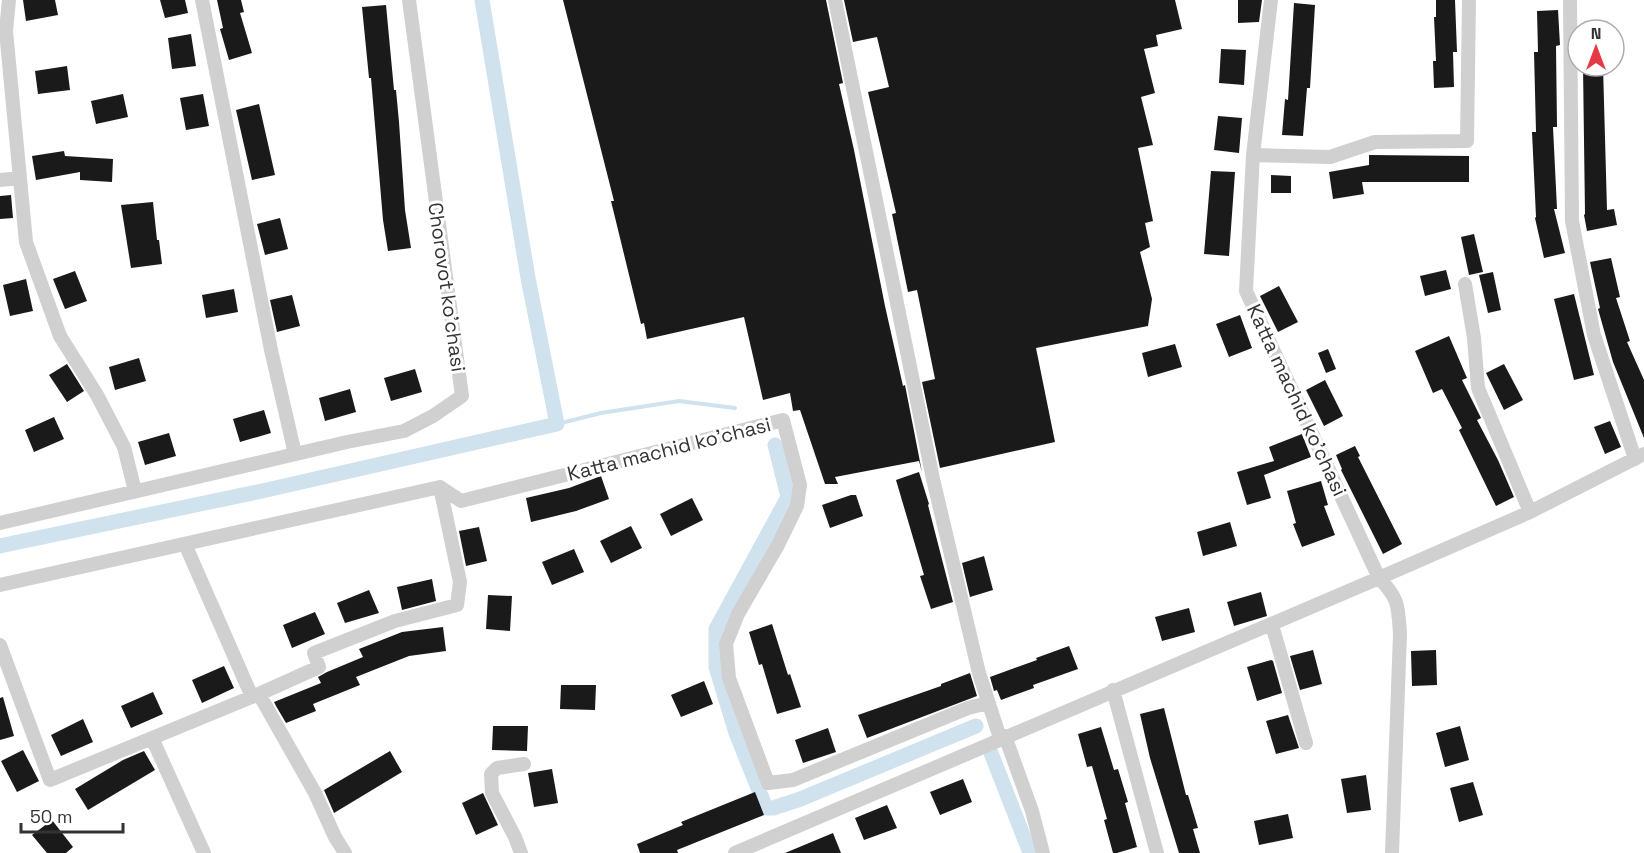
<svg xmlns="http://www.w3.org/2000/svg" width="1644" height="853" viewBox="0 0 1644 853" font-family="'Space Grotesk',sans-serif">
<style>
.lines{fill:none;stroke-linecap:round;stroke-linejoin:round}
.stream{stroke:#cfe2ee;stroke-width:4}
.canal{stroke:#cfe2ee;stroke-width:15}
.building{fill:#1a1a1a}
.minor{stroke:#d0d0d0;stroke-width:14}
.labels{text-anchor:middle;stroke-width:6;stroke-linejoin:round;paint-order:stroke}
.street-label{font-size:20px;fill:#333;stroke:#fff}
</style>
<rect width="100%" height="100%" fill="#fff"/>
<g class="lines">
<path class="stream" d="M 557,424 L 601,413 L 679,401 L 735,408"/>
<path class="canal" d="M 775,445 L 788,497 L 716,629 L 716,667 L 736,733 L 766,808 L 773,808 L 798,800 L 976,726
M 0,546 L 262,491 L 557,424 L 528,278 L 482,0
M 991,753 L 1030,853"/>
</g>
<path class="building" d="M 23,0 L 55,0 L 58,15 L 26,21 Z
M 160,0 L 185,0 L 188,13 L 165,18 Z
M 217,0 L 241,0 L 244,12 L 240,13 L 252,53 L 229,60 L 220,29 L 223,28 Z
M 563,0 L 826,0 L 843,83 L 839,84 L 854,150 L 885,306 L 903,386 L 905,385 L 922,472 L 919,461 L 835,477 L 838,484 L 825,484 L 800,410 L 793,411 L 790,393 L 763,400 L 744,317 L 647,339 L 644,323 L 641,324 L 611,201 L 614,201 Z
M 844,0 L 1175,0 L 1182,29 L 1156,35 L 1158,46 L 1144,49 L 1155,93 L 1141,97 L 1153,145 L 1138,148 L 1153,221 L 1145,223 L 1150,247 L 1140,252 L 1152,299 L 1148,326 L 1036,348 L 1055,442 L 940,468 L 922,382 L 935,379 L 917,290 L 908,292 L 892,214 L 896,213 L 868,92 L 889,87 L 877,37 L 853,42 Z
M 1238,0 L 1262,0 L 1259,22 L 1238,23 Z
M 1436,0 L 1455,0 L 1457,52 L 1453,52 L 1454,87 L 1434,88 L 1433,61 L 1436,61 L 1434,17 L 1436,17 Z
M 1294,3 L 1315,5 L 1310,88 L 1307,88 L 1303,136 L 1282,135 L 1285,99 L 1288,100 Z
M 386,5 L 394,90 L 396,90 L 399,122 L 405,210 L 411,248 L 388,251 L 383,220 L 371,78 L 369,78 L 362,7 Z
M 1558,10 L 1560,45 L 1556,46 L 1557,127 L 1553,127 L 1557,209 L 1554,209 L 1565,253 L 1544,258 L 1535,218 L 1536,217 L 1532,132 L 1536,132 L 1534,52 L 1538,52 L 1537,11 Z
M 191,34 L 196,66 L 172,69 L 168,38 Z
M 1221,49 L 1246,50 L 1244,85 L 1219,83 Z
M 67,66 L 70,90 L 38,94 L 35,71 Z
M 1583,66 L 1603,66 L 1607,210 L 1614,209 L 1617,225 L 1587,231 L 1584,215 L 1585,214 Z
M 123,94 L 128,117 L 96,124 L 91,101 Z
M 203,94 L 209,126 L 186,130 L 180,98 Z
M 259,104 L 275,175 L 252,180 L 236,110 Z
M 1218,116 L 1242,118 L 1239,153 L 1214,150 Z
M 64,151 L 65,156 L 113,159 L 112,182 L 80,180 L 80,172 L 36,180 L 32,156 Z
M 1369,155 L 1469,156 L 1469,182 L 1362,182 L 1364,194 L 1333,199 L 1329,172 L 1369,165 Z
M 1211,171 L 1235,172 L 1229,256 L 1204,254 Z
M 1271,175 L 1291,176 L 1291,193 L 1271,193 Z
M 11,195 L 13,218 L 0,219 L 0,196 Z
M 153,202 L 157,240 L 159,240 L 162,264 L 131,268 L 121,205 Z
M 280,218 L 288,249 L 265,255 L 257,224 Z
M 1474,234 L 1483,272 L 1469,275 L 1461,237 Z
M 1611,258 L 1620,297 L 1616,298 L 1630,341 L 1627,342 L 1644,380 L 1644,438 L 1613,362 L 1598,309 L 1600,308 L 1590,262 Z
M 1446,270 L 1451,289 L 1425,296 L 1420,276 Z
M 75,271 L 87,301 L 65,309 L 53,279 Z
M 1493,272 L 1501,310 L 1488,313 L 1479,275 Z
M 26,279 L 33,311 L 10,316 L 3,285 Z
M 1279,286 L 1298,322 L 1278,332 L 1260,296 Z
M 234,289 L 238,312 L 206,318 L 202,295 Z
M 1574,294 L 1594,375 L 1574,380 L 1554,299 Z
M 292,295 L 300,326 L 277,332 L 270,300 Z
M 1240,315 L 1252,348 L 1229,357 L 1216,324 Z
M 1449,336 L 1467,378 L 1462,380 L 1481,418 L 1477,420 L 1498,460 L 1514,497 L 1496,506 L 1459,430 L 1462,428 L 1442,389 L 1433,393 L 1415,351 Z
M 1175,344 L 1182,367 L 1148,377 L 1142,353 Z
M 1328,349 L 1336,369 L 1326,373 L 1318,353 Z
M 139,358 L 146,381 L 115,390 L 109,367 Z
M 67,364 L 84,391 L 67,402 L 49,375 Z
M 1504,364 L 1523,400 L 1504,410 L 1486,373 Z
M 415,369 L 422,392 L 391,401 L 384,378 Z
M 1325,380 L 1343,416 L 1324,426 L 1306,390 Z
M 350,389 L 356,412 L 325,421 L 319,398 Z
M 264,410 L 271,433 L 240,442 L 233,419 Z
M 54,417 L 64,439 L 34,452 L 25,430 Z
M 1610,421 L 1621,447 L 1605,454 L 1594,427 Z
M 169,433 L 176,456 L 145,465 L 138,442 Z
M 1302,434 L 1311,457 L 1264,475 L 1271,498 L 1247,505 L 1237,472 L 1274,461 L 1269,447 Z
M 1355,446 L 1360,456 L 1358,457 L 1402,544 L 1383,554 L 1341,470 L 1342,469 L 1336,455 Z
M 919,472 L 929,504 L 928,505 L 953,602 L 931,609 L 920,576 L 924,575 L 896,480 Z
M 601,476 L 609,499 L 576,511 L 531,522 L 526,498 L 569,488 Z
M 1321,481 L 1328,505 L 1324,506 L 1335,535 L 1302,547 L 1293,524 L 1296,523 L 1287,491 Z
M 851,495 L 856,495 L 863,516 L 830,528 L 822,505 Z
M 692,498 L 703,520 L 671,536 L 660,514 Z
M 1230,522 L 1237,546 L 1203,556 L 1197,532 Z
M 631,526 L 642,548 L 611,563 L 600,541 Z
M 479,527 L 487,561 L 466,566 L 459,531 Z
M 574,549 L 584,572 L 552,585 L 542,562 Z
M 984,556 L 993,590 L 970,597 L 962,563 Z
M 432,579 L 436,601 L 402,610 L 397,587 Z
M 369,590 L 379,613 L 345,623 L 337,603 Z
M 1261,592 L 1267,616 L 1234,626 L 1227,602 Z
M 488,595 L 512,596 L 510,631 L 486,629 Z
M 1189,608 L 1195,632 L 1162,641 L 1155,617 Z
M 315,612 L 325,634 L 292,648 L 283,625 Z
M 772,624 L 788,675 L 790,674 L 801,707 L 777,714 L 762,664 L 759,665 L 749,632 Z
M 443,627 L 446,651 L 409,656 L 356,677 L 360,685 L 313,704 L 316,711 L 286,723 L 276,706 L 274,702 L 321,683 L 318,677 L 327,672 L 363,657 L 359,649 L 402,632 Z
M 1069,646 L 1078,669 L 1033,685 L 1034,688 L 1001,700 L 997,690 L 994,691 L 990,677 L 1037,660 L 1036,658 Z
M 1313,650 L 1322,684 L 1300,690 L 1290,656 Z
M 1436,650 L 1437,685 L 1412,686 L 1411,651 Z
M 1271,660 L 1273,661 L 1282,693 L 1257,701 L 1247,667 Z
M 224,666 L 234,688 L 202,703 L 192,680 Z
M 970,673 L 977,696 L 867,738 L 858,715 L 941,686 L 941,684 Z
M 704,681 L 713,704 L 681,717 L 671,695 Z
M 561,685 L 596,685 L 595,710 L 560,709 Z
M 153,692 L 163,714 L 131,728 L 121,706 Z
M 3,697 L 14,736 L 0,740 L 0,698 Z
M 1164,708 L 1186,795 L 1188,795 L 1198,828 L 1193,829 L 1200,853 L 1179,853 L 1150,758 L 1140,714 Z
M 1288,715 L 1299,748 L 1276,754 L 1266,721 Z
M 83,719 L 93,742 L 61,756 L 51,735 Z
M 493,726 L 528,726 L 527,751 L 492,750 Z
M 1460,726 L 1469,760 L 1445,767 L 1436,733 Z
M 1101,727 L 1114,770 L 1118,769 L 1128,802 L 1125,803 L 1137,847 L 1117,853 L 1113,853 L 1104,820 L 1107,819 L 1092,766 L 1087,767 L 1078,734 Z
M 828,728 L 836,752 L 803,763 L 795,740 Z
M 23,750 L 39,781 L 17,792 L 1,761 Z
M 144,751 L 155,770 L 88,810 L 75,789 L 123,760 Z
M 390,751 L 402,772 L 334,813 L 324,790 Z
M 552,769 L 558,803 L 534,807 L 528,773 Z
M 1366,775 L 1371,810 L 1347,813 L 1341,779 Z
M 963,779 L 972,802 L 940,815 L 930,792 Z
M 1473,782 L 1483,815 L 1459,822 L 1450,788 Z
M 755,792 L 764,815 L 677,850 L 678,853 L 640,853 L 637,844 L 683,825 L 681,822 Z
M 483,793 L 498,825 L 476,835 L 462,803 Z
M 887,805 L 897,828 L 864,840 L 855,818 Z
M 1288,814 L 1293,838 L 1259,845 L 1254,821 Z
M 52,820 L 73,847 L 66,853 L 47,853 L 32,835 Z
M 833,833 L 841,853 L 785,853 Z"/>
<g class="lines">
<path class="minor" d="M 9,0 L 6,31 L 26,242 L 60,336 L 97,395 L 124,447 L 135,491
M 202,0 L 271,350 L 295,454
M 835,0 L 933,479 L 979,673 L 1000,738
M 1271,0 L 1253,155 L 1246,291 L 1379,578 C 1399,599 1398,605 1400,634 L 1392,853
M 1570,0 L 1572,221 L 1594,335 L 1635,459
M 1253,155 L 1330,157 L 1375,142 L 1467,141 L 1469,0
M 0,180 L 20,178
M 1465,284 L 1474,338 L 1478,388 L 1530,512
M 0,523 L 347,442 L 404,431 L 433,416 L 462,396 L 409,0
M 185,544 L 252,697
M 0,585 L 440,487 L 461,501 L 783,420 L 800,485 L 797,506 L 778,545 L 738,614 L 726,644 L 729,678 L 768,783 L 793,780 L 968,708 L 988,703
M 1272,625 L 1306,743
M 0,645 L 50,780 L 259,694 L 315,793 L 335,837 L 345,853
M 1113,690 L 1157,853
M 259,694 L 319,667 L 314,653 L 395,621 L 457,605 L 460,582 L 440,487
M 1005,736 L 1032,811 L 1043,853
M 152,738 L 204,853
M 521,853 L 515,837 L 492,793 L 491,774 L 497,768 L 524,764
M 735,853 L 1379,578 L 1530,512 L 1644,454"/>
</g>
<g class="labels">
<g class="street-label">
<text transform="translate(447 287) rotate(82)" y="7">Chorovot ko'chasi</text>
<text transform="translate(1297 400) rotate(65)" y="7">Katta machid ko'chasi</text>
<text transform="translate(669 449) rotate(-14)" y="7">Katta machid ko'chasi</text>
</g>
</g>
<g transform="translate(1596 48)"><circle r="28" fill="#ffffff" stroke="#adadad" stroke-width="1.5"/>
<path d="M0-4.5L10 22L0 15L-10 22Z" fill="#e63946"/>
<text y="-9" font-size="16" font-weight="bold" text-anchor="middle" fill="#333333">N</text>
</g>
<path d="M21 823v9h102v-9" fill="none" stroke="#333333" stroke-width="3"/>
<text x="30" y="823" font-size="18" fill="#333333" stroke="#ffffff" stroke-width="4.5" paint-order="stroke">50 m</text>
</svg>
